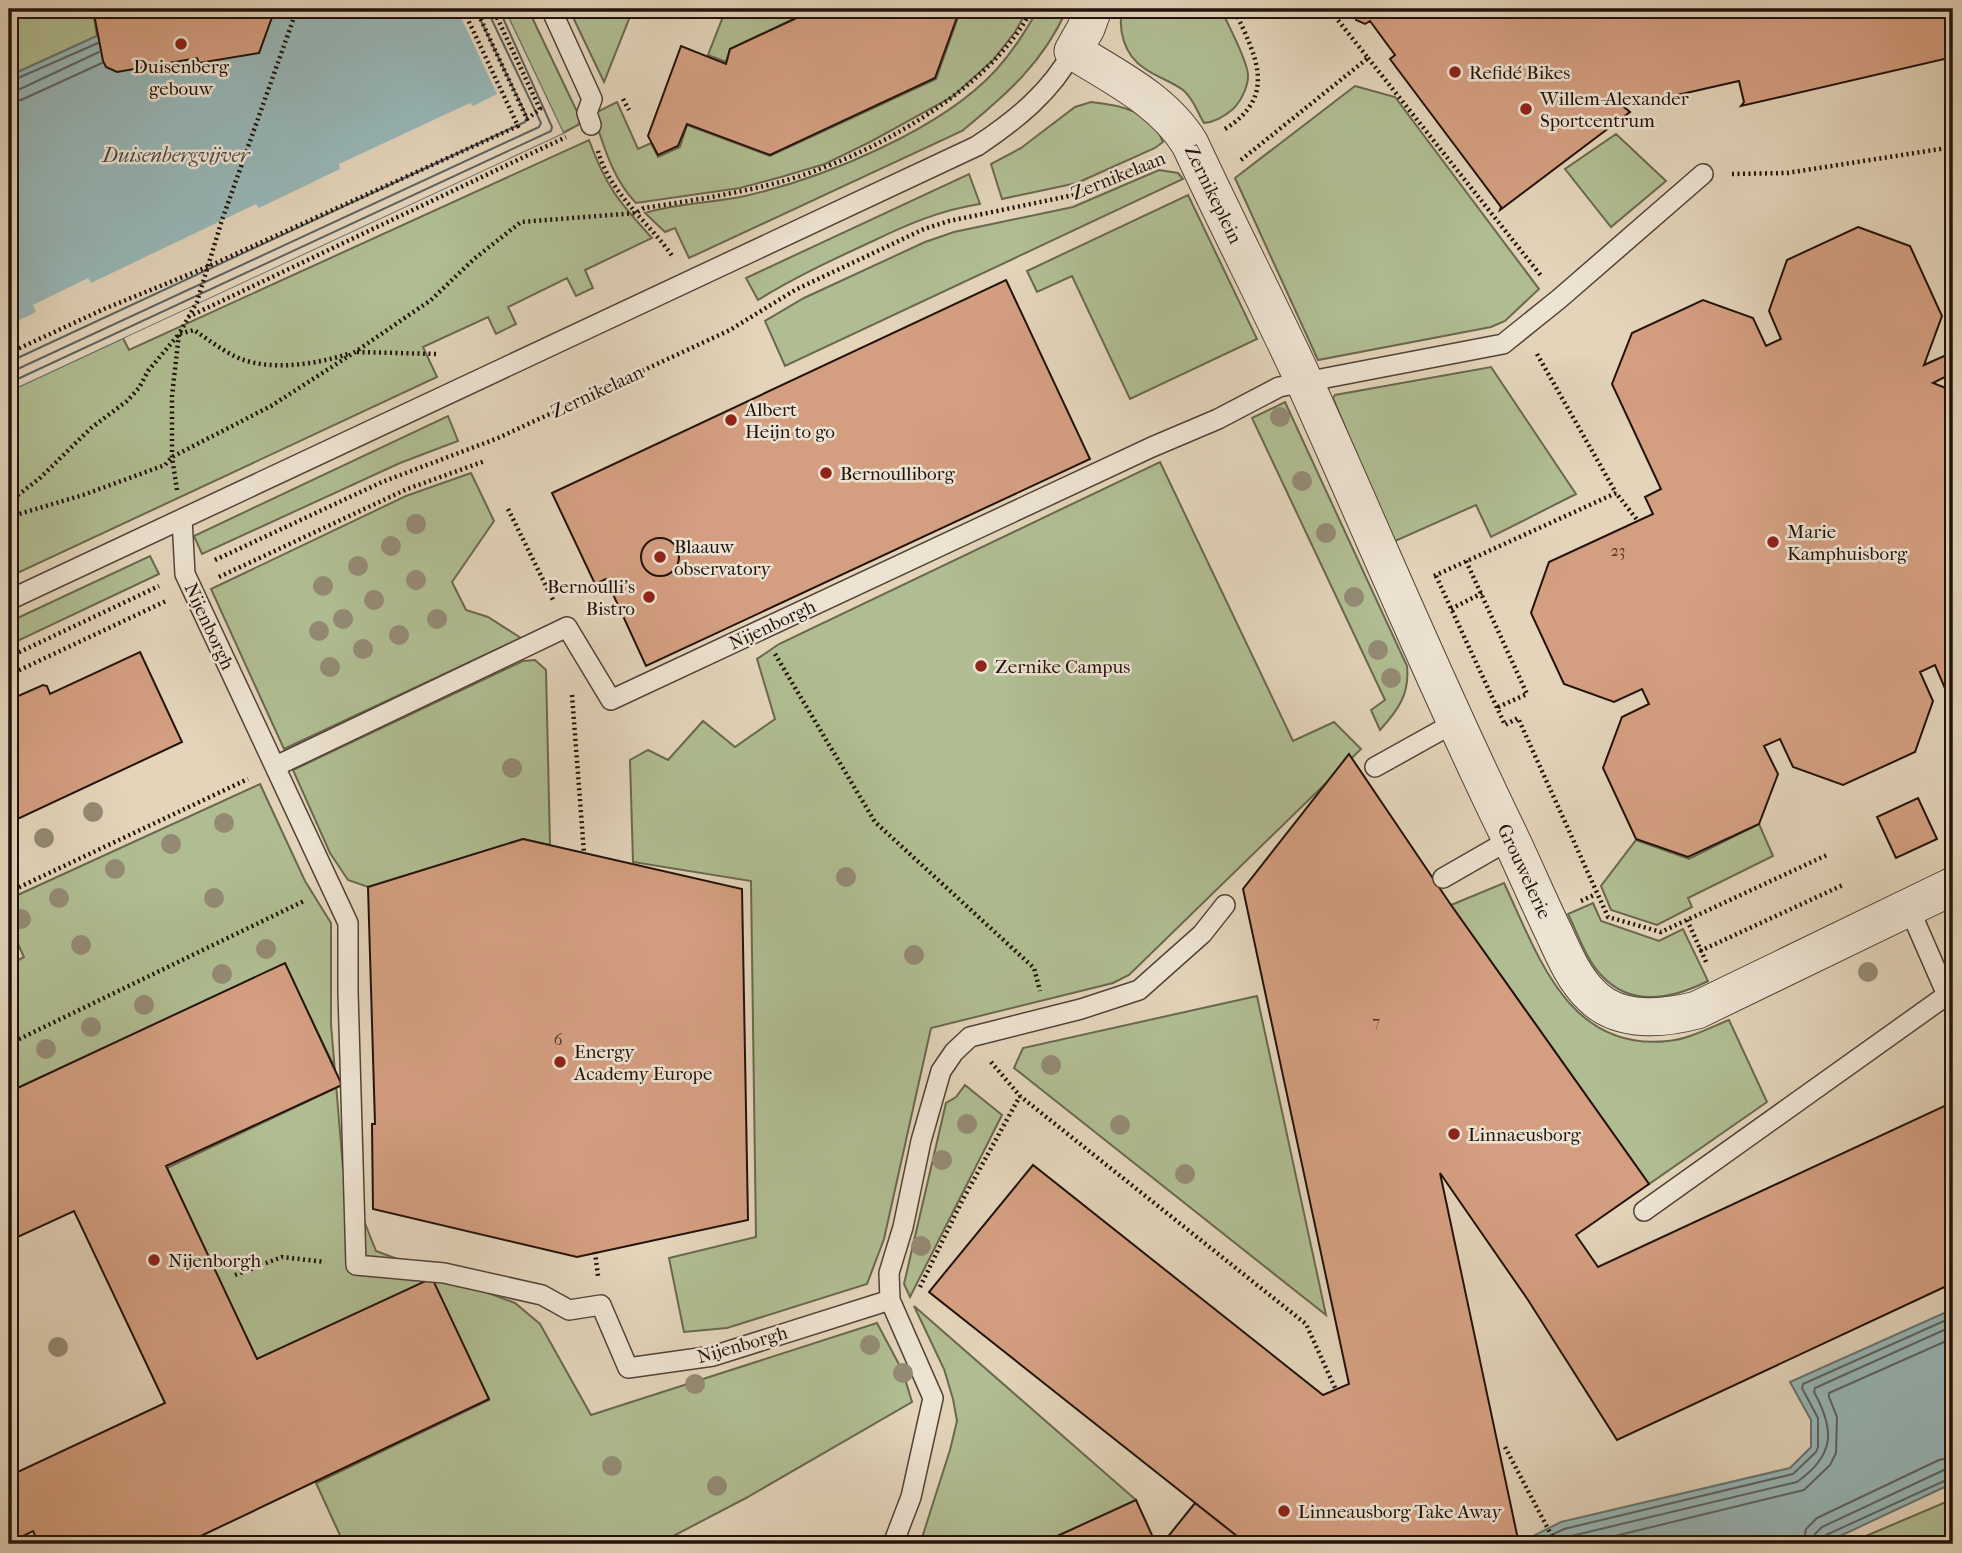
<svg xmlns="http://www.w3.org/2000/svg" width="1962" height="1553" viewBox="0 0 1962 1553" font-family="'IM FELL French Canon',serif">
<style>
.green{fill:#b0bd92;stroke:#69684e;stroke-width:2}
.water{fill:#97b7b8;stroke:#687573;stroke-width:2}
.pier{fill:#e3d4ba}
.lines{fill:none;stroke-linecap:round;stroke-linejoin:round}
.shore{stroke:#5c6462;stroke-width:2}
.building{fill:#d49f81;stroke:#22120b;stroke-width:2}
.lane-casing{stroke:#524237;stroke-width:22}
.street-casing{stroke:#524237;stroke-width:39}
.path{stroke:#22120b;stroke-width:4.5;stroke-dasharray:2 3.5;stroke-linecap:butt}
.lane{stroke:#ede3d2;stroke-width:19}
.street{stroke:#ede3d2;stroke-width:37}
.tree{fill:#948a74}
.poi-dot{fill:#8f2418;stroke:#ede3d2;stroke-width:2.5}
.labels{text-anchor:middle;stroke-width:5;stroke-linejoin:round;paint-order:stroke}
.number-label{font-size:16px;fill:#4e3528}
.poi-label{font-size:19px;fill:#22120b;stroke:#ede3d2;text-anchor:start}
.street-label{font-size:19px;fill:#22120b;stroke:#ede3d2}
.water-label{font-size:21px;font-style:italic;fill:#4b4c48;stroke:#ede3d2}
</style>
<rect width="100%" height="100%" fill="#e3d4ba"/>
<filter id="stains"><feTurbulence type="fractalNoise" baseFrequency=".00286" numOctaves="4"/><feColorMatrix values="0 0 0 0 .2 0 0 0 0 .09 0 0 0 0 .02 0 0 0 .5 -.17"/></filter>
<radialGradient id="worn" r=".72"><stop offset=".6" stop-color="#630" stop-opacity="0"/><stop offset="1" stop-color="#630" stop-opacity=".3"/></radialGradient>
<path class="green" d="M 9,9 L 93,9 L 97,36 L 9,76 Z
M 528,9 L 581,120 L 578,125 L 563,133 L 508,17 Z
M 569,9 L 633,9 L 604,82 Z
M 726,9 L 814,9 L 730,49 L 726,62 L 708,55 Z
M 961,9 L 1028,9 L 1015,32 L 993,60 L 952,97 L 870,142 L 825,164 L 781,177 L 740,188 L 636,203 C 612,178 604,146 593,114 L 617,102 L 638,149 L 651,143 L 658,157 L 680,147 L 687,125 L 770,156 L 936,79 Z
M 1038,9 L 1067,9 C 1043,63 1007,94 962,131 L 689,258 L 675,228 L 665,232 L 645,213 C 678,203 712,203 745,196 C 824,178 941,130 996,70 C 1013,51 1026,31 1038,9 Z
M 1122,9 L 1221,9 C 1229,27 1242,50 1247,69 C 1251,82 1242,100 1233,109 C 1225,116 1215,122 1204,123 C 1197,112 1194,99 1183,90 C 1171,81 1156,77 1144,68 C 1124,55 1118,30 1122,9 Z
M 1355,86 L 1395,97 L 1539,289 L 1505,321 L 1491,327 L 1318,360 L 1235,178 Z
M 1091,102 C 1121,105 1151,111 1163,142 L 1155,148 L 1077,183 L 1002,199 L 991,164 L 1021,148 L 1075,107 Z
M 1616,134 L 1666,181 L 1611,227 L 1565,169 Z
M 589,140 C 606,187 619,202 652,238 L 585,270 L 593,288 L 576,296 L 567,278 L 508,307 L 516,324 L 496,334 L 488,317 L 423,347 L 437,377 L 9,577 L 9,391 L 123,338 L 129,350 Z
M 1159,170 L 1178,173 L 1183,179 L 785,366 L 765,321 L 804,298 L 925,242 L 954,232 L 1073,207 Z
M 969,174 L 980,204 C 941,210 908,224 873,241 C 834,259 795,277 758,300 L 746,278 Z
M 1188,195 L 1257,339 L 1130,399 L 1072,276 L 1037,292 L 1027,271 Z
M 1491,367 L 1576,494 L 1491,537 L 1476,505 L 1393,542 L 1333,398 L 1335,395 Z
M 1285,402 L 1407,666 C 1410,694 1398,710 1380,730 L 1371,710 L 1385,700 L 1252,418 Z
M 448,416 L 458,441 L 400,463 L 202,554 L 194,536 Z
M 1160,462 L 1293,741 L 1334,722 L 1361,749 L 1129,975 L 1113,983 L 931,1028 L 884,1239 L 867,1284 L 727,1328 L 684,1332 L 669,1258 L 756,1237 L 751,881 L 633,862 L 630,760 L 648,750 L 668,760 L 703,721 L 735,747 L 775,719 L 757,659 L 779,644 Z
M 471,473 L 494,521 L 452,582 L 466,610 L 488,617 L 521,638 L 284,749 L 211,589 L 406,496 Z
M 150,556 L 159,574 L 9,645 L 9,622 Z
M 535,660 L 546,670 L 550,845 L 523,839 L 368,887 L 348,880 L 330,853 L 293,770 L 523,661 Z
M 260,784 L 305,881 L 331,923 L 331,1024 L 343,1168 L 376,1251 L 515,1303 L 540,1324 L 591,1415 L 877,1323 L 903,1372 L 912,1402 L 746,1498 L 658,1544 L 344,1544 L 316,1483 L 489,1400 L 433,1281 L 257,1361 L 167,1168 L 334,1089 L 333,1064 L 285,965 L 9,1093 L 9,965 L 24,957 L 9,925 L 9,899 Z
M 1759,824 L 1773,856 L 1688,898 L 1692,907 L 1657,925 L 1611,910 L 1601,886 L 1636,840 L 1689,859 Z
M 1504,883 C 1538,955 1568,1052 1668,1041 C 1689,1039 1709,1028 1729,1020 L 1767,1102 L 1649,1184 L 1451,905 Z
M 1593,903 L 1601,921 L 1659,941 L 1683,929 L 1708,981 C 1674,998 1632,1008 1602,976 C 1586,960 1578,934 1568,914 Z
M 1257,996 L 1326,1315 L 1014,1068 L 1023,1048 Z
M 965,1085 L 1002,1115 L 910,1297 L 904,1284 L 946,1103 L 956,1097 Z
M 914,1306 L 1136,1500 L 1040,1544 L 920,1544 L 950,1450 L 957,1421 L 953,1399 L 944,1369 Z
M 1953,1499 L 1953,1544 L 1847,1544 Z"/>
<path class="water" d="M 156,9 L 504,9 L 563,133 L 9,391 L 9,76 Z
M 1953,1309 L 1953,1483 L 1823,1544 L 1517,1544 L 1561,1522 L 1790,1468 L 1811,1447 L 1811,1420 L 1790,1382 Z"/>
<path class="pier" d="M 457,9 L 504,9 L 563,133 L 9,391 L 9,325 L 36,312 L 33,305 L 88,278 L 91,283 L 256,204 L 259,208 L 340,169 L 339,164 L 470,103 L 473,106 L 497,94 Z"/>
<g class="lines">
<path class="shore" d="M 9,82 L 98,43
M 9,91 L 18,90 L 99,52
M 9,102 L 21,100 L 102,63
M 9,362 L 525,122 L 527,117 L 481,21 L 479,9
M 9,373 L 539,127 L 541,123 L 491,18 L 490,9
M 9,383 L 551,131 L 552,127 L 499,9
M 1533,1544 L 1564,1529 L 1793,1474 L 1816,1452 L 1818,1447 L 1818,1418 L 1802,1388 L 1803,1384 L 1953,1317
M 1552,1544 L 1567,1537 L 1797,1482 C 1835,1455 1835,1430 1814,1392 L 1815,1388 L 1953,1326
M 1582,1544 L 1804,1490 L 1830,1465 L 1836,1453 L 1837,1417 L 1829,1397 L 1829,1393 L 1953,1338
M 1803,1544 L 1806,1529 L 1817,1518 L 1939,1460 L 1953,1457
M 1813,1544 L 1815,1534 L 1822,1527 L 1944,1470 L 1953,1468
M 1822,1544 L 1826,1535 L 1953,1477"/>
</g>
<path class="building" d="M 93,9 L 275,9 L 259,53 L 199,63 L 197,58 L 117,72 L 106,67 L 103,61 Z
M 816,9 L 960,9 L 935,78 L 770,155 L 687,124 L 678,146 L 658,155 L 648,136 L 681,46 L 726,64 L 730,49 Z
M 1357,9 L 1953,9 L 1953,57 L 1741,106 L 1744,102 L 1739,81 L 1624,107 L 1630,112 L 1500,210 L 1501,207 L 1390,59 L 1395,55 L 1370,21 L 1365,24 L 1356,20 Z
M 1858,227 L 1910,246 L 1942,316 L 1924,365 L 1953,352 L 1953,373 L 1933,383 L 1953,391 L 1953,701 L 1949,699 L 1951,693 L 1947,693 L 1935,665 L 1920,672 L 1933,701 L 1915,752 L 1843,785 L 1793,767 L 1780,739 L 1764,746 L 1778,774 L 1759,824 L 1688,857 L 1636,839 L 1603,768 L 1622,717 L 1649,704 L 1642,689 L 1614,702 L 1564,684 L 1531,613 L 1549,562 L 1653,514 L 1645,497 L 1661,489 L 1612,384 L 1632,333 L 1703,300 L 1753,318 L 1766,346 L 1781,339 L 1769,311 L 1787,260 Z
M 1006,280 L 1090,459 L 646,666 L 606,579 L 595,584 L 552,493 Z
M641 557a19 19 0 1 1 38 0a19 19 0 1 1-38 0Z
M 140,652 L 182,742 L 9,823 L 9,714 L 14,711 L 9,700 L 43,685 L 47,686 L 50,694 Z
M 1349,754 L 1451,905 L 1649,1184 L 1576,1235 L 1598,1267 L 1953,1102 L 1953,1283 L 1617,1440 L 1528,1300 L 1440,1173 L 1519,1544 L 1247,1544 L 929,1292 L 1033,1165 L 1323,1395 L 1349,1384 L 1243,889 Z
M 1918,798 L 1937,839 L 1896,858 L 1877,817 Z
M 523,839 L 742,889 L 748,1220 L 577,1257 L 373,1209 L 372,1124 L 375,1124 L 368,887 Z
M 285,963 L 342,1085 L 166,1166 L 257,1359 L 432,1278 L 489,1399 L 184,1544 L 39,1544 L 33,1531 L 9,1543 L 9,1489 L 12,1487 L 9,1476 L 165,1403 L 74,1211 L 9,1241 L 9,1092 Z
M 1136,1500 L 1156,1544 L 1040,1544 Z
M 1195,1503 L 1247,1544 L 1162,1544 Z"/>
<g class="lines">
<g class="lane-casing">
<path id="lane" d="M 551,9 L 592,99 L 587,113 L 591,125
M 182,519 L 185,574 L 348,923 L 348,992 L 356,1265 L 444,1273 L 542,1295 L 569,1310 L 601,1305 L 628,1368 L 713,1356 L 890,1300
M 9,600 L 977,146 C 1016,120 1051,92 1073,51
M 276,766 L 567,627 L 611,700 L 1152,447 L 1218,419 L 1279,387 L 1503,344 L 1559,299 L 1703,174
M 1375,767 L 1454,723
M 1443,878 L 1511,839
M 1644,1211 L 1947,995 L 1909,908
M 893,1544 L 911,1497 L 933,1398 L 890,1300 L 889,1273 L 903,1227 L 921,1141 L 941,1071 L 954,1052 L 970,1037 L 1081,1009 L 1139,990 L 1202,934 L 1225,905"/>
</g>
<g class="street-casing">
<path id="street" d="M 1093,9 L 1086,28 L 1073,51 C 1115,77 1164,101 1190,144 C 1227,224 1268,303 1305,383 C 1372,531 1434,681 1505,827 C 1522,862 1537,898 1554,933 C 1564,955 1574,979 1592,996 C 1619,1023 1663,1019 1697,1010 L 1953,886"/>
</g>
<path class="path" d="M 476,9 L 527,119 L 540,109 L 493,9
M 1368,58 L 1542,277
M 623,99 L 629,110
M 1225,129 C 1279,95 1255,55 1234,9
M 598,151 C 610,194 649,222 673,257
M 1241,160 L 1368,58 L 1329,9
M 1732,174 L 1787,173 L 1953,147
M 188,317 L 566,137
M 357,352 L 437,354
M 9,353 L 104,309 L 207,267 L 518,126 L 463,9
M 1537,354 L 1616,493
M 177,490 L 172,457 L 172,396 L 179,334 L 197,302 L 222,220 L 297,9
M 9,502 L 40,478 L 91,428 L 127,401 L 139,388 L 148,371 L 179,334 L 194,330 C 209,340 224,352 241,359 C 273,371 317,364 348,354
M 508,509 L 554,602
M 9,517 L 83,495 L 165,465 L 172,457 L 271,406 L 355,352 L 431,300 L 474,259 L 521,222 L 636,213 L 644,208 C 689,201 735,194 780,182 C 866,159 990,91 1032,9
M 215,560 L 382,482 L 498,438 L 730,330 L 795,290 L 924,229 L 949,221 L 1069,196 L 1156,160
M 1466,561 L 1527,694 L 1498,707
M 1434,576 L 1616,493 L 1638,521
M 1436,576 L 1505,725 L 1518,718 L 1608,917 L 1661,932 L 1829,854
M 219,577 L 407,489 L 485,461
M 1451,609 L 1482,593
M 775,654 L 875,822 L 1034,968 L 1040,991
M 9,657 L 159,586
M 9,675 L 166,601
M 572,695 L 584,853
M 9,892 L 248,779
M 1581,901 L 1596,894
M 1687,920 L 1707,964
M 1700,951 L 1843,885
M 9,1044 L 306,900
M 991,1062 L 1020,1096 L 1306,1324 L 1336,1390
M 595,1252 L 598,1276
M 235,1275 L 282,1257 L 325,1262
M 920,1287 L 962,1201 L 1020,1096
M 1505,1447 L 1556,1544"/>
<use href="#lane" class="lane"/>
<use href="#street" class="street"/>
</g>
<g class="tree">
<circle cx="1280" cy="417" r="10"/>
<circle cx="1302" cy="481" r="10"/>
<circle cx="416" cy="524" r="10"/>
<circle cx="1326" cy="533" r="10"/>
<circle cx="391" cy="546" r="10"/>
<circle cx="358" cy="566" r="10"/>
<circle cx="416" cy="580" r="10"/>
<circle cx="323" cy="586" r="10"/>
<circle cx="1354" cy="597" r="10"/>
<circle cx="374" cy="600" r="10"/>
<circle cx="343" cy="619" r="10"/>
<circle cx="437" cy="619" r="10"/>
<circle cx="319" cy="631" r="10"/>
<circle cx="399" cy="635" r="10"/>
<circle cx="363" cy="649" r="10"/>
<circle cx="1378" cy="650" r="10"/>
<circle cx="330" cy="667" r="10"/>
<circle cx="1391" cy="678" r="10"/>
<circle cx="512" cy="768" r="10"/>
<circle cx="93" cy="812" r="10"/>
<circle cx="224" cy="823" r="10"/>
<circle cx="44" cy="838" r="10"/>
<circle cx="171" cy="844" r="10"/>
<circle cx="115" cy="869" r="10"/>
<circle cx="846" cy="877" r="10"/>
<circle cx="59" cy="898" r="10"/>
<circle cx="214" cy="898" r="10"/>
<circle cx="21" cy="919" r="10"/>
<circle cx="81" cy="945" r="10"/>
<circle cx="266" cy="949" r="10"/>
<circle cx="914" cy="955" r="10"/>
<circle cx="1868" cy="972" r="10"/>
<circle cx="222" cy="974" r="10"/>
<circle cx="144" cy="1005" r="10"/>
<circle cx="91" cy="1027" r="10"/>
<circle cx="46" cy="1049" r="10"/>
<circle cx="1051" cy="1065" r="10"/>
<circle cx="967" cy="1124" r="10"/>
<circle cx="1120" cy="1125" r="10"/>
<circle cx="942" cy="1160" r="10"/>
<circle cx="1185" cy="1174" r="10"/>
<circle cx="921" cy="1246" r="10"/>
<circle cx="870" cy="1345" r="10"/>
<circle cx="58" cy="1347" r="10"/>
<circle cx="903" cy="1373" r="10"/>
<circle cx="695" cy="1384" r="10"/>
<circle cx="612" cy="1466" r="10"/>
<circle cx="717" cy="1486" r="10"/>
</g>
<g class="poi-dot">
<circle cx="181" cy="44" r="7"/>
<circle cx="1455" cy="72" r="7"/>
<circle cx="1526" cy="109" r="7"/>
<circle cx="731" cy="420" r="7"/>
<circle cx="826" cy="473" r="7"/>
<circle cx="1773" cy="542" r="7"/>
<circle cx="660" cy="557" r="7"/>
<circle cx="649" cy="597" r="7"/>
<circle cx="981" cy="666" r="7"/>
<circle cx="560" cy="1062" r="7"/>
<circle cx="1454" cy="1134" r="7"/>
<circle cx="154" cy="1260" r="7"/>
<circle cx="1284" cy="1511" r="7"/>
</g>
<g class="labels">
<g class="number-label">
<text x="1618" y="556">23</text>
<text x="1376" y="1027">7</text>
<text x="558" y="1045">6</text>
</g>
<g class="poi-label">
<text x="181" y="73" text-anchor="middle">Duisenberg<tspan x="181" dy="22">gebouw</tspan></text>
<text x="1469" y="79">Refidé Bikes</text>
<text x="1540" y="105">Willem-Alexander<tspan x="1540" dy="22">Sportcentrum</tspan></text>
<text x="745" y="416">Albert<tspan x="745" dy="22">Heijn to go</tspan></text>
<text x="840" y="480">Bernoulliborg</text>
<text x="1787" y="538">Marie<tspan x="1787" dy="22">Kamphuisborg</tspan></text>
<text x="674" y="553">Blaauw<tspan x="674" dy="22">observatory</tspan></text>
<text x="635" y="593" text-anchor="end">Bernoulli's<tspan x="635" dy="22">Bistro</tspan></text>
<text x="995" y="673">Zernike Campus</text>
<text x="574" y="1058">Energy<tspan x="574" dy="22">Academy Europe</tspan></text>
<text x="1468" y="1141">Linnaeusborg</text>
<text x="168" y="1267">Nijenborgh</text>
<text x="1298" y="1518">Linneausborg Take Away</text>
</g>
<g class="street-label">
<text transform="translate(1118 175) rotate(-22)" y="7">Zernikelaan</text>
<text transform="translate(1214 194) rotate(64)" y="7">Zernikeplein</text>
<text transform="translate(597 391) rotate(-25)" y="7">Zernikelaan</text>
<text transform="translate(772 624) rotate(-25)" y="7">Nijenborgh</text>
<text transform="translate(210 626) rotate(65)" y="7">Nijenborgh</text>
<text transform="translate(1525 871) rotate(65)" y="7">Grouwelerie</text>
<text transform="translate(742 1344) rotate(-16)" y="7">Nijenborgh</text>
</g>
<g class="water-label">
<text x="176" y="162">Duisenbergvijver</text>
</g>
</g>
<rect width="1962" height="1553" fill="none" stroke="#e3d4ba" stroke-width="35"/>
<rect x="10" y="10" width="1941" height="1532" fill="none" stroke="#22120b" stroke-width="3.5"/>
<rect x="18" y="18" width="1927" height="1518" fill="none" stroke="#22120b" stroke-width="2"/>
<rect width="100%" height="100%" filter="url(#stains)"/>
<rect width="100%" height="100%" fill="url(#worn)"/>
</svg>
